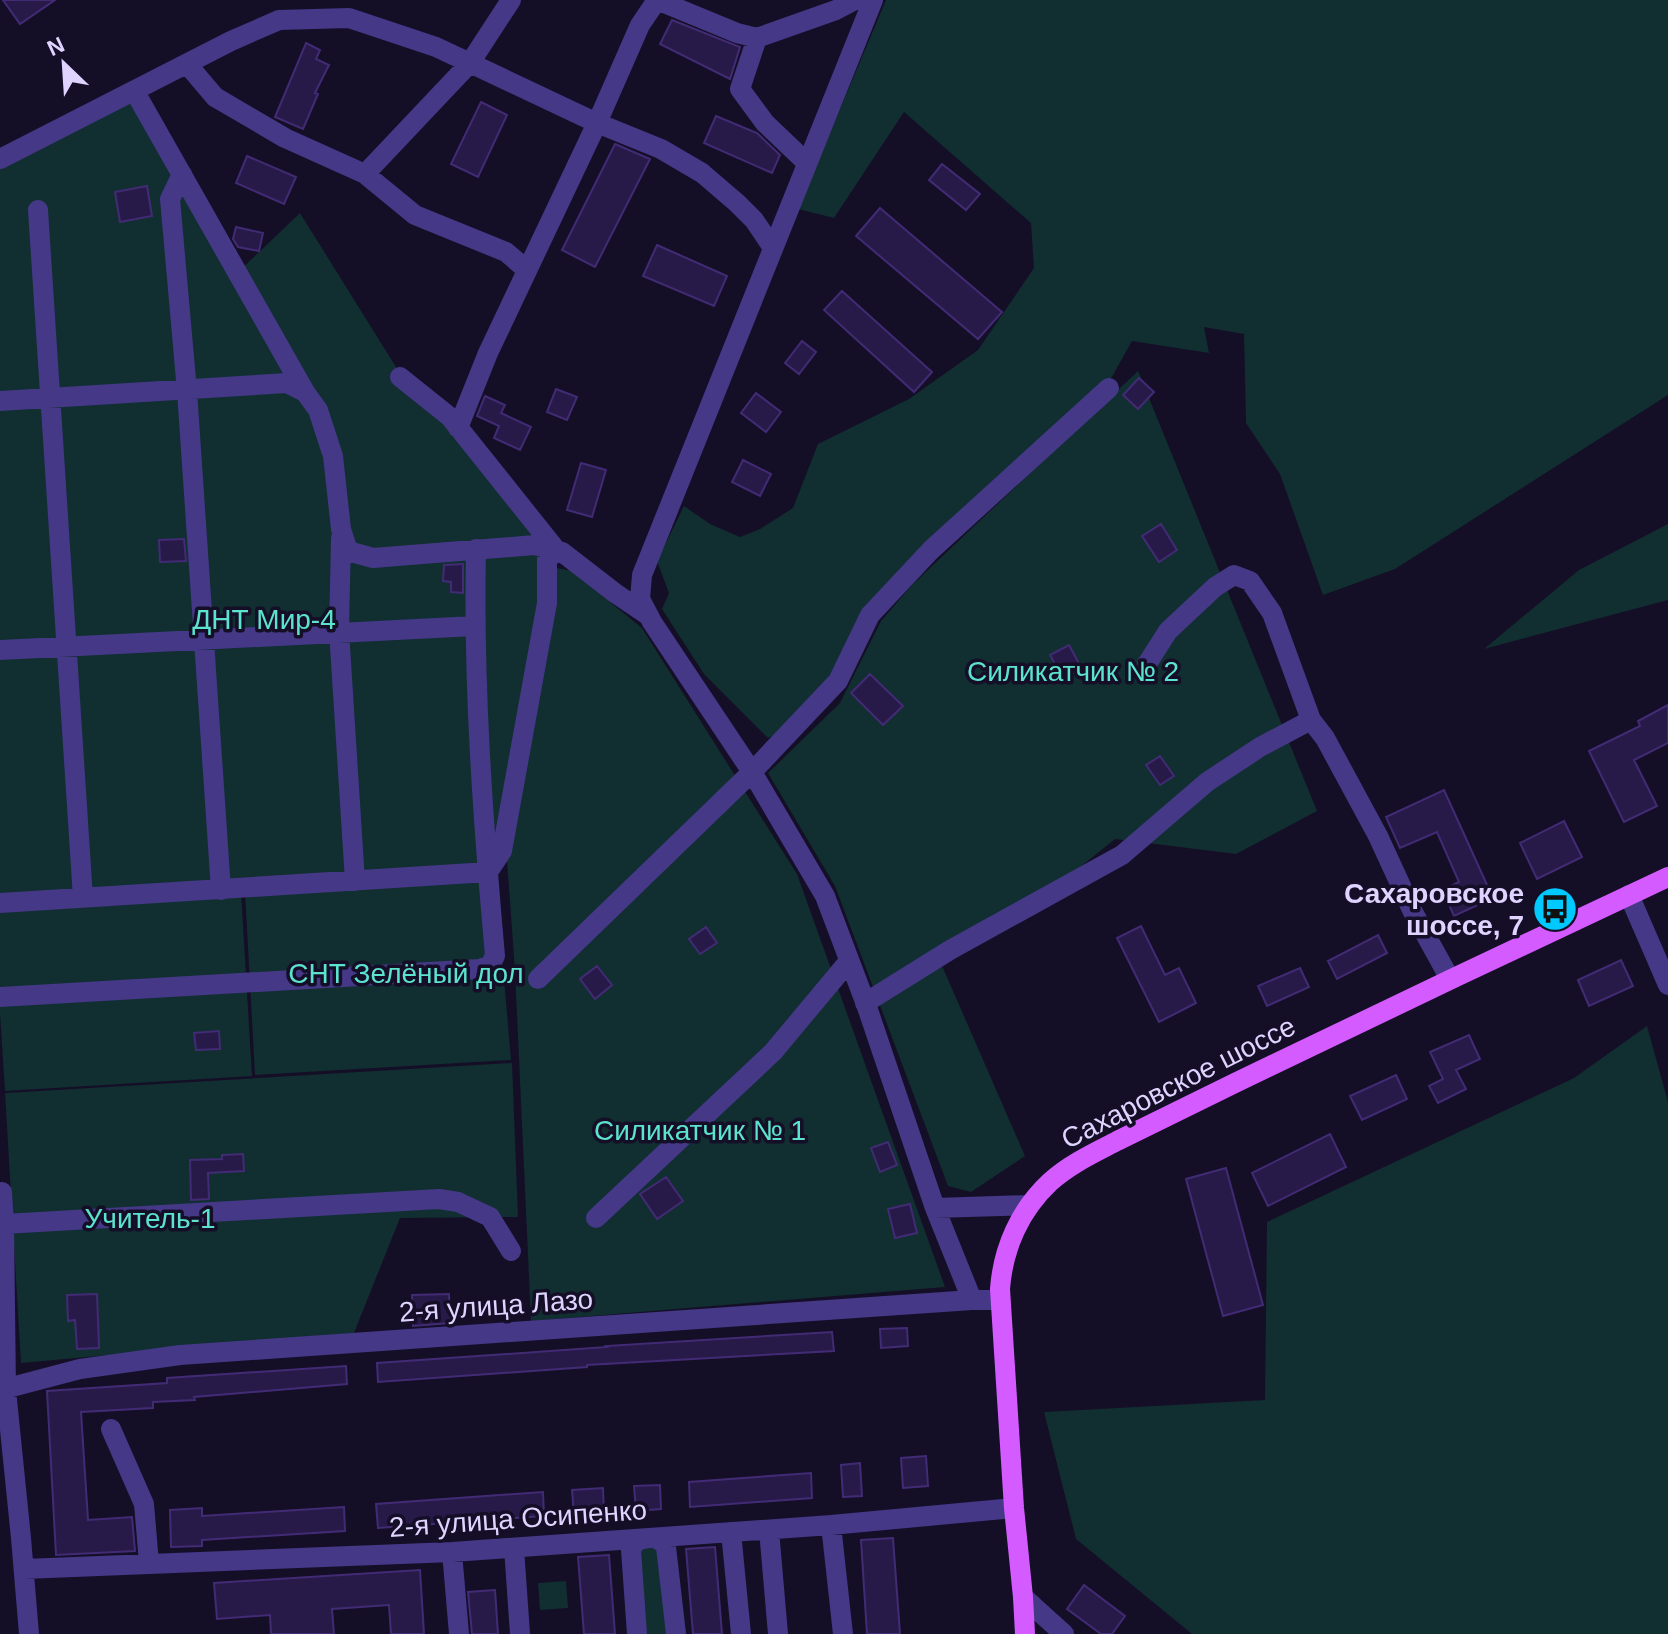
<svg xmlns="http://www.w3.org/2000/svg" width="1668" height="1634" viewBox="0 0 1668 1634" font-family="Helvetica,sans-serif">
<style>
.green{fill:#112e31}
.building{fill:#281a48;stroke:#422b75;stroke-width:2}
.lines{fill:none;stroke-linecap:round;stroke-linejoin:round}
.minor{stroke:#443887;stroke-width:20}
.major{stroke:#d45bff;stroke-width:20}
.labels{text-anchor:middle;stroke-width:7;stroke-linejoin:round;paint-order:stroke}
.park-label{font-size:28px;fill:#5ce3d0;stroke:#150e27}
.poi-label{font-size:28px;font-weight:bold;fill:#ded4ff;stroke:#150e27;text-anchor:end}
.street-label{font-size:28px;fill:#ded4ff;stroke:#150e27}
</style>
<rect width="100%" height="100%" fill="#150e27"/>
<path class="green" d="M 886,0 L 1668,0 L 1668,395 L 1395,569 L 1323,595 L 1280,474 L 1246,423 L 1244,334 L 1204,327 L 1209,353 L 1132,341 L 1109,382 L 931,550 L 795,727 L 768,738 L 704,674 L 662,609 L 669,593 L 657,561 L 684,506 L 710,524 L 740,537 L 760,529 L 793,508 L 818,444 L 909,399 L 978,350 L 1034,268 L 1031,223 L 904,112 L 834,218 L 798,209 Z
M 132,98 L 235,275 L 300,213 L 396,367 L 453,430 L 551,561 L 494,869 L 0,900 L 0,163 Z
M 1138,371 L 1317,811 L 1236,854 L 1115,839 L 1053,889 L 936,952 L 1025,1156 L 971,1192 L 948,1186 L 835,886 L 768,773 L 840,703 L 881,621 L 913,584 Z
M 1668,524 L 1668,600 L 1484,649 L 1579,570 Z
M 557,568 L 572,571 L 642,628 L 797,874 L 945,1287 L 531,1321 L 515,971 L 507,860 Z
M 495,874 L 511,1060 L 255,1075 L 245,892 Z
M 241,892 L 252,1076 L 5,1091 L 0,1013 L 0,907 Z
M 1647,1026 L 1668,1102 L 1668,1634 L 1192,1634 L 1076,1539 L 1044,1412 L 1265,1400 L 1267,1222 L 1574,1078 Z
M 512,1063 L 518,1217 L 400,1218 L 354,1333 L 21,1363 L 5,1093 Z
M 655,1541 L 676,1634 L 637,1634 L 635,1545 Z
M 566,1581 L 568,1608 L 540,1610 L 538,1583 Z"/>
<path class="building" d="M 3,0 L 55,0 L 20,24 Z
M 672,20 L 740,47 L 730,79 L 660,44 Z
M 306,43 L 320,50 L 316,59 L 329,65 L 315,93 L 318,94 L 303,129 L 275,117 Z
M 481,102 L 507,115 L 478,177 L 451,164 Z
M 716,116 L 757,133 L 780,155 L 772,173 L 704,143 Z
M 615,144 L 650,159 L 595,267 L 562,250 Z
M 247,156 L 296,177 L 284,204 L 236,183 Z
M 942,164 L 980,194 L 966,210 L 929,180 Z
M 147,186 L 152,216 L 120,222 L 115,192 Z
M 880,208 L 1002,312 L 978,339 L 856,236 Z
M 236,227 L 263,233 L 259,251 L 238,247 L 233,239 Z
M 657,245 L 727,276 L 714,306 L 643,276 Z
M 842,291 L 932,372 L 914,392 L 824,310 Z
M 802,341 L 816,352 L 799,374 L 785,363 Z
M 1139,378 L 1154,392 L 1138,409 L 1123,395 Z
M 556,389 L 577,397 L 567,420 L 547,412 Z
M 756,393 L 781,412 L 766,432 L 741,413 Z
M 485,396 L 505,405 L 501,413 L 531,427 L 520,450 L 494,438 L 499,426 L 477,416 Z
M 743,460 L 771,474 L 760,496 L 732,482 Z
M 581,463 L 606,470 L 592,517 L 567,510 Z
M 1161,524 L 1177,550 L 1159,562 L 1142,536 Z
M 184,539 L 186,561 L 160,562 L 159,540 Z
M 463,564 L 463,593 L 451,592 L 451,582 L 443,581 L 444,565 Z
M 1069,645 L 1082,669 L 1063,679 L 1050,655 Z
M 870,674 L 903,706 L 883,725 L 851,693 Z
M 1668,705 L 1668,743 L 1634,760 L 1657,806 L 1624,822 L 1589,751 L 1640,726 L 1638,721 Z
M 1160,756 L 1174,776 L 1160,785 L 1146,765 Z
M 1444,790 L 1493,898 L 1454,916 L 1442,890 L 1459,882 L 1437,832 L 1400,848 L 1386,817 Z
M 1564,821 L 1582,857 L 1537,879 L 1520,843 Z
M 1141,926 L 1165,975 L 1179,968 L 1196,1003 L 1159,1022 L 1117,938 Z
M 706,927 L 717,943 L 700,954 L 689,939 Z
M 1378,935 L 1387,953 L 1337,979 L 1328,961 Z
M 1621,960 L 1633,986 L 1589,1006 L 1578,980 Z
M 597,966 L 612,985 L 595,999 L 580,979 Z
M 1300,968 L 1309,987 L 1267,1006 L 1258,986 Z
M 219,1031 L 220,1049 L 196,1050 L 194,1033 Z
M 1469,1035 L 1480,1059 L 1456,1070 L 1466,1089 L 1438,1103 L 1429,1086 L 1443,1079 L 1430,1052 Z
M 1396,1075 L 1407,1099 L 1362,1120 L 1350,1096 Z
M 1330,1134 L 1346,1167 L 1268,1206 L 1252,1173 Z
M 888,1142 L 897,1165 L 880,1172 L 871,1148 Z
M 243,1154 L 244,1171 L 208,1173 L 209,1199 L 191,1200 L 190,1160 L 222,1159 L 222,1155 Z
M 1226,1168 L 1263,1305 L 1223,1316 L 1186,1179 Z
M 666,1177 L 683,1201 L 657,1219 L 640,1194 Z
M 910,1204 L 917,1233 L 895,1238 L 888,1209 Z
M 97,1294 L 99,1348 L 77,1349 L 75,1320 L 68,1321 L 67,1295 Z
M 449,1294 L 450,1323 L 413,1326 L 412,1295 Z
M 907,1328 L 908,1346 L 881,1348 L 880,1329 Z
M 832,1332 L 834,1351 L 587,1365 L 587,1367 L 378,1382 L 377,1363 L 607,1347 L 606,1346 Z
M 346,1366 L 347,1384 L 194,1397 L 195,1400 L 153,1402 L 153,1408 L 81,1412 L 88,1520 L 132,1517 L 135,1551 L 56,1555 L 47,1391 L 167,1383 L 167,1378 Z
M 926,1456 L 928,1486 L 903,1488 L 901,1458 Z
M 860,1463 L 862,1496 L 843,1497 L 841,1465 Z
M 811,1473 L 812,1498 L 690,1507 L 689,1482 Z
M 660,1485 L 661,1509 L 636,1511 L 634,1486 Z
M 603,1488 L 604,1513 L 574,1515 L 572,1490 Z
M 543,1492 L 544,1516 L 378,1528 L 376,1504 Z
M 344,1507 L 345,1531 L 202,1540 L 202,1546 L 171,1547 L 170,1510 L 202,1508 L 202,1516 Z
M 893,1538 L 900,1634 L 867,1634 L 861,1540 Z
M 715,1547 L 722,1634 L 693,1634 L 686,1549 Z
M 609,1555 L 615,1634 L 584,1634 L 578,1557 Z
M 420,1570 L 424,1634 L 391,1634 L 389,1605 L 332,1609 L 334,1634 L 271,1634 L 270,1615 L 217,1619 L 214,1583 Z
M 1084,1585 L 1125,1616 L 1112,1634 L 1101,1634 L 1067,1609 Z
M 495,1590 L 498,1634 L 472,1634 L 468,1592 Z"/>
<g class="lines">
<path class="minor" d="M 873,0 L 642,575 L 640,599 L 652,622 L 752,772 L 825,896 L 867,1007 L 935,1208 L 972,1300
M 757,38 L 740,89 L 765,123 L 807,163
M 187,64 L 215,97 L 285,138 L 365,174 L 415,215 L 506,252 L 527,270
M 135,92 L 305,392
M 0,159 L 231,41 L 279,20 L 349,18 L 436,47 L 597,123 L 661,149 L 702,173 L 737,203 L 754,220 L 773,248
M 182,174 L 170,199 L 187,391 L 221,890
M 365,174 L 470,63 L 511,0
M 38,210 L 83,898
M 0,401 L 287,383 L 305,392 L 318,410 L 333,456 L 341,529 L 348,551 L 373,558 L 535,545 L 562,552 L 615,593 L 649,616
M 458,428 L 488,353 L 597,123 L 640,25 L 657,0 L 737,33 L 757,38 L 836,10 L 855,0
M 341,538 L 339,631 L 355,881
M 0,650 L 475,626
M 1147,664 L 1168,631 L 1215,587 L 1234,575 L 1250,581 L 1272,613 L 1311,720 L 1325,738 L 1378,836 L 1413,912 L 1450,979
M 1629,895 L 1668,985
M 0,903 L 488,872 L 502,851 L 547,603 L 547,559 L 557,551 L 450,417 L 400,377
M 538,979 L 752,772 L 838,681 L 870,615 L 931,550 L 1109,388
M 0,997 L 480,969 L 490,965 L 495,956 C 483,821 473,685 476,549
M 865,1003 L 950,950 L 1122,855 L 1207,782 L 1260,747 L 1311,720
M 2,1192 L 4,1224 L 6,1390 L 21,1538 L 29,1634
M 935,1208 L 1030,1205
M 596,1218 L 773,1052 L 849,961
M 4,1224 L 439,1199 L 458,1202 L 490,1217 L 511,1251
M 0,1390 L 80,1369 L 180,1355 L 972,1300 L 1000,1300
M 111,1429 L 144,1504 L 149,1563
M 831,1525 L 843,1634
M 769,1530 L 778,1634
M 731,1532 L 741,1634
M 514,1548 L 520,1634
M 452,1552 L 459,1634
M 24,1569 L 452,1552 L 831,1525 L 1014,1508
M 1023,1597 L 1064,1634
M 637,1634 L 631,1550 L 635,1542 C 647,1537 658,1535 666,1547 L 676,1634"/>
<path class="major" d="M 1025,1634 L 1023,1597 L 1014,1508 L 1000,1289 C 1003,1248 1020,1210 1050,1182 C 1070,1164 1094,1153 1117,1141 C 1157,1121 1197,1102 1237,1082 C 1380,1013 1524,944 1668,877"/>
</g>
<defs>
<g id="bus-disc" transform="scale(2.3)"><circle r="9.5" fill="#00c9ff" stroke="#150e27"/><path d="M-5-6H5V4H4V6H2V4H-2V6H-4V4H-5ZM-3.5-4V0h7V-4ZM-3.5 1.2v1.5H-2V1.2ZM2 1.2v1.5H3.5V1.2Z" fill="#111"/></g>
</defs>
<g fill-rule="evenodd">
<use href="#bus-disc" x="1555" y="909"/>
</g>
<g class="labels">
<g class="park-label">
<text x="264" y="629">ДНТ Мир-4</text>
<text x="1073" y="681">Силикатчик № 2</text>
<text x="406" y="983">СНТ Зелёный дол</text>
<text x="700" y="1140">Силикатчик № 1</text>
<text x="150" y="1228">Учитель-1</text>
</g>
<g class="poi-label">
<text x="1524" y="903">Сахаровское<tspan x="1524" dy="32">шоссе, 7</tspan></text>
</g>
<g class="street-label">
<text transform="translate(1178 1082) rotate(-27)" y="10">Сахаровское шоссе</text>
<text transform="translate(496 1305) rotate(-4)" y="10">2-я улица Лазо</text>
<text transform="translate(518 1518) rotate(-4)" y="10">2-я улица Осипенко</text>
</g>
</g>
<g transform="translate(64 64) rotate(335)" stroke="#150e27" stroke-width="6" paint-order="stroke">
<path d="M0-6L14 30L0 20L-14 30Z" fill="#ded4ff"/>
<text y="-12" font-size="22" font-weight="bold" text-anchor="middle" fill="#ded4ff">N</text>
</g>
</svg>
